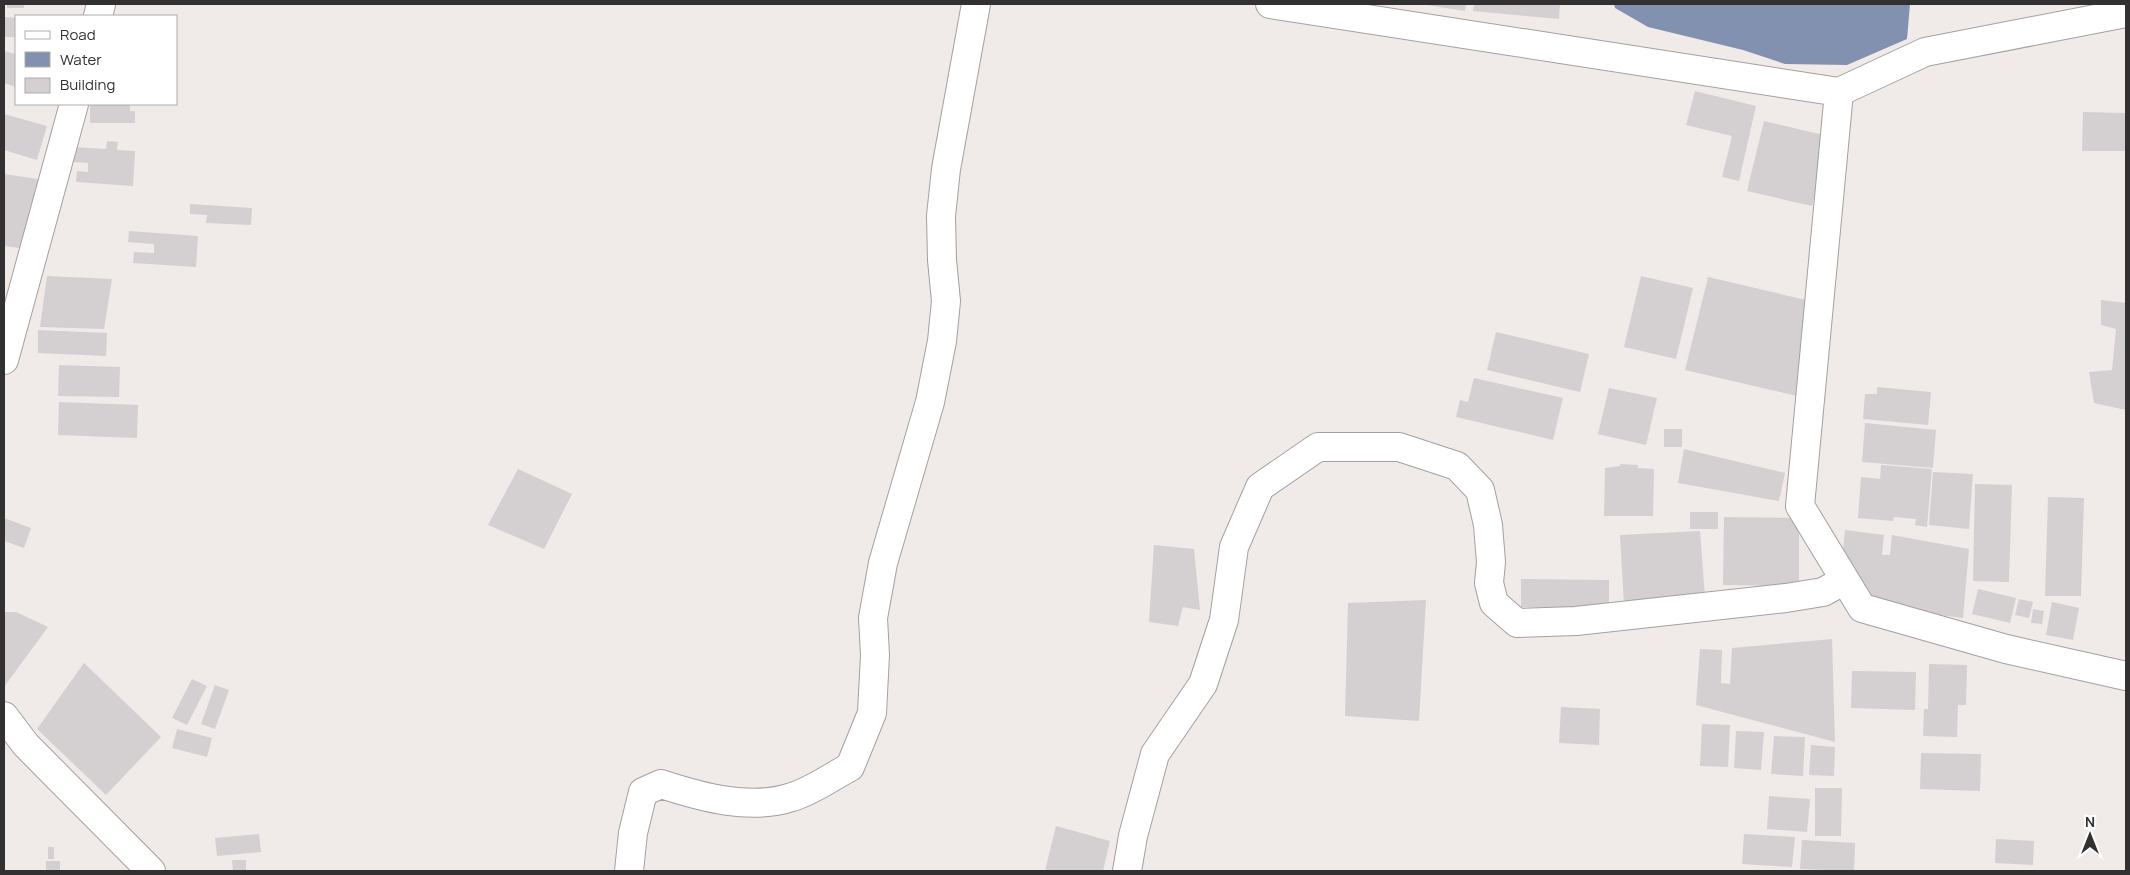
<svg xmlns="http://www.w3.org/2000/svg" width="2130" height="875" viewBox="0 0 2130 875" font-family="Manrope,sans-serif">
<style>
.water{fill:#8391b0}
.building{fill:#d4cfd1}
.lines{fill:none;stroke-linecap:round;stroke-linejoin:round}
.minor-casing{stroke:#a4a09e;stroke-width:30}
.major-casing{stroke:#a4a09e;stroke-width:30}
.minor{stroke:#fff;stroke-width:28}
.major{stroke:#fff;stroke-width:28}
</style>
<rect width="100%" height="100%" fill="#f0ebe9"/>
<path class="water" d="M 1614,4 L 1910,4 L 1907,39 L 1847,65 L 1785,64 L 1743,50 L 1648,27 L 1615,8 Z"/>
<path class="building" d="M 7,4 L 24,4 L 24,8 L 7,8 Z
M 1420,4 L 1466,4 L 1465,11 Z
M 1474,4 L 1560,4 L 1559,19 L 1473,11 Z
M 5,17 L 16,18 L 16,37 L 4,37 Z
M 4,51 L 16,54 L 16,87 L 4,83 Z
M 1695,91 L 1756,106 L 1739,181 L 1722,177 L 1732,136 L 1686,125 Z
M 90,104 L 130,104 L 130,111 L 135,111 L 135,123 L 90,123 Z
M 2083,112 L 2126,113 L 2126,151 L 2082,151 Z
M 4,114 L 47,126 L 37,160 L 4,150 Z
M 1764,121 L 1828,136 L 1812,206 L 1747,191 Z
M 107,141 L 118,142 L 117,150 L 135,151 L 133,186 L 76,182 L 77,171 L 88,172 L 88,163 L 73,162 L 74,147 L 106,149 Z
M 4,174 L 38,179 L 27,249 L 4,246 Z
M 190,204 L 252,208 L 251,225 L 206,223 L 207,215 L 190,214 Z
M 129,231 L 198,236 L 196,267 L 133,263 L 134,252 L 154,253 L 154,244 L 128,242 Z
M 47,276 L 112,279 L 104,329 L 40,327 Z
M 1641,276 L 1693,288 L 1676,359 L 1624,347 Z
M 1708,277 L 1819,303 L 1797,396 L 1685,370 Z
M 2101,300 L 2126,303 L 2126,410 L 2094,403 L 2089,372 L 2112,370 L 2116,329 L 2101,325 Z
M 38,330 L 107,333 L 106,356 L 38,353 Z
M 1496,332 L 1589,354 L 1580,392 L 1487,370 Z
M 59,365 L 120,367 L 119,397 L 58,396 Z
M 1474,378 L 1563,398 L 1553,440 L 1456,417 L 1460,400 L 1468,402 Z
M 1877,387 L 1931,392 L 1928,425 L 1863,419 L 1865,394 L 1877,394 Z
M 1609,388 L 1657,398 L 1646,445 L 1598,434 Z
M 59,402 L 138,405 L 137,438 L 58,435 Z
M 1865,423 L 1936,430 L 1933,468 L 1862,462 Z
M 1664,429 L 1682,429 L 1682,447 L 1664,447 Z
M 1684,449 L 1785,473 L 1779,501 L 1678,483 Z
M 1620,464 L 1638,465 L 1638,468 L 1654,469 L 1653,516 L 1604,516 L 1605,468 L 1620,466 Z
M 1881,465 L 1932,469 L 1927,527 L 1915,525 L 1916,519 L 1894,517 L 1893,521 L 1858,518 L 1861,477 L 1880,479 Z
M 518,469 L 572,494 L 544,549 L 488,525 Z
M 1933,472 L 1973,474 L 1969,529 L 1929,525 Z
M 1975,484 L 2012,485 L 2009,582 L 1973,581 Z
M 2048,497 L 2084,498 L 2081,596 L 2045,596 Z
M 1690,512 L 1718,512 L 1718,529 L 1690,529 Z
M 1724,517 L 1799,518 L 1799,586 L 1723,585 Z
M 4,518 L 31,528 L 24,548 L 4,541 Z
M 1845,530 L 1884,535 L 1882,555 L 1890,555 L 1892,535 L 1969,549 L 1963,618 L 1880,607 L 1856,583 L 1843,550 Z
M 1700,531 L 1705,598 L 1624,604 L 1620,535 Z
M 1154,545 L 1194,549 L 1200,610 L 1183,607 L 1178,626 L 1149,622 Z
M 1521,579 L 1609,580 L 1609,608 L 1521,607 Z
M 1978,589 L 2016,598 L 2010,623 L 1972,614 Z
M 2019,599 L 2033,602 L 2029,618 L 2015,615 Z
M 1426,600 L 1419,721 L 1345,716 L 1348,603 Z
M 2052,602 L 2079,608 L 2073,640 L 2046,635 Z
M 2033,609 L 2044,611 L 2042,624 L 2031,623 Z
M 4,612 L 16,612 L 48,627 L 4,687 Z
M 1832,639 L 1835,742 L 1696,705 L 1700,649 L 1722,650 L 1721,683 L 1730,684 L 1732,648 Z
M 84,663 L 161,737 L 106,795 L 37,729 Z
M 1929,664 L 1967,665 L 1966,705 L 1958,705 L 1957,737 L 1923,736 L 1924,709 L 1928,709 Z
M 1852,671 L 1916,672 L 1915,710 L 1851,708 Z
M 192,679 L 207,686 L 187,725 L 172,718 Z
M 215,685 L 229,690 L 215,729 L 201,724 Z
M 1561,707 L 1600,709 L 1599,745 L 1559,743 Z
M 1702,724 L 1730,725 L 1728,767 L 1700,766 Z
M 177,729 L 212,738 L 207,757 L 172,748 Z
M 1736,731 L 1764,732 L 1761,770 L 1734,768 Z
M 1774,736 L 1805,737 L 1803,776 L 1771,774 Z
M 1811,745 L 1835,747 L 1834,776 L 1809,775 Z
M 1921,753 L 1981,754 L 1980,791 L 1920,789 Z
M 1815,788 L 1842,788 L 1841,836 L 1815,836 Z
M 1769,796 L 1810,799 L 1807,832 L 1767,829 Z
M 1056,826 L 1110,841 L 1103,871 L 1045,871 Z
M 259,834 L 261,852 L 217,856 L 215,838 Z
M 1744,834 L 1795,837 L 1792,867 L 1742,864 Z
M 1996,839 L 2034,841 L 2033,865 L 1995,863 Z
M 1802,840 L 1855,843 L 1854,871 L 1800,869 Z
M 48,847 L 54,847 L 54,859 L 48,859 Z
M 232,860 L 246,860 L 246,871 L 233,871 Z
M 46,861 L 60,861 L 60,871 L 46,871 Z"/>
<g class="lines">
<g class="minor-casing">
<path id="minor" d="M 1270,4 L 1839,92 L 1800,506 L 1862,608 L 2006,649 L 2126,676
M 1839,92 L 1925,52 L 2126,13
M 629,871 L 633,833 L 643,792 L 661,784 C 701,797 750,811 792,797 C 812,791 831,777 850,767 L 872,713 L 875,655 L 873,618 L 883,563 L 930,402 L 942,341 L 946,301 L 942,260 L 941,216 L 946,169 L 976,4
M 1127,871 L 1133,836 L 1155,754 L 1203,684 L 1224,620 L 1234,547 L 1260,487 L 1318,447 L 1399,447 L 1457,466 L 1480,490 L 1488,525 L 1491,562 L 1489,583 L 1494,603 L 1517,623 L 1576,621 L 1786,598 L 1823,592 L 1845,580"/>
</g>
<g class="major-casing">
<path id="major" d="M 98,16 L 101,4
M 4,360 L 74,104
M 4,716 L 26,745 L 151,871"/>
</g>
<use href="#minor" class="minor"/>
<use href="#major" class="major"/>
</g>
<rect width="2130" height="875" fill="none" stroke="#323030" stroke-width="10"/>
<rect x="15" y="15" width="162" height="90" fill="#ffffff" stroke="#adacac"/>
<rect x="25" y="31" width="25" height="8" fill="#ffffff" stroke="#adacac"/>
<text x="60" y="40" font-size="15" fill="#323030">Road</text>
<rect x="25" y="52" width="25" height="15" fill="#8391b0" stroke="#adacac"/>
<text x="60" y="65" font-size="15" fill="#323030">Water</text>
<rect x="25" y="78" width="25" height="15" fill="#d4cfd1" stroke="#adacac"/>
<text x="60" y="90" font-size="15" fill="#323030">Building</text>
<g transform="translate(2090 835)" stroke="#ffffff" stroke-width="4" paint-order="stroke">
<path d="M0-4L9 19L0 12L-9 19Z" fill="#323030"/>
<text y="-8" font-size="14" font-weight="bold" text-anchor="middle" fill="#323030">N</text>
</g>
</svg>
